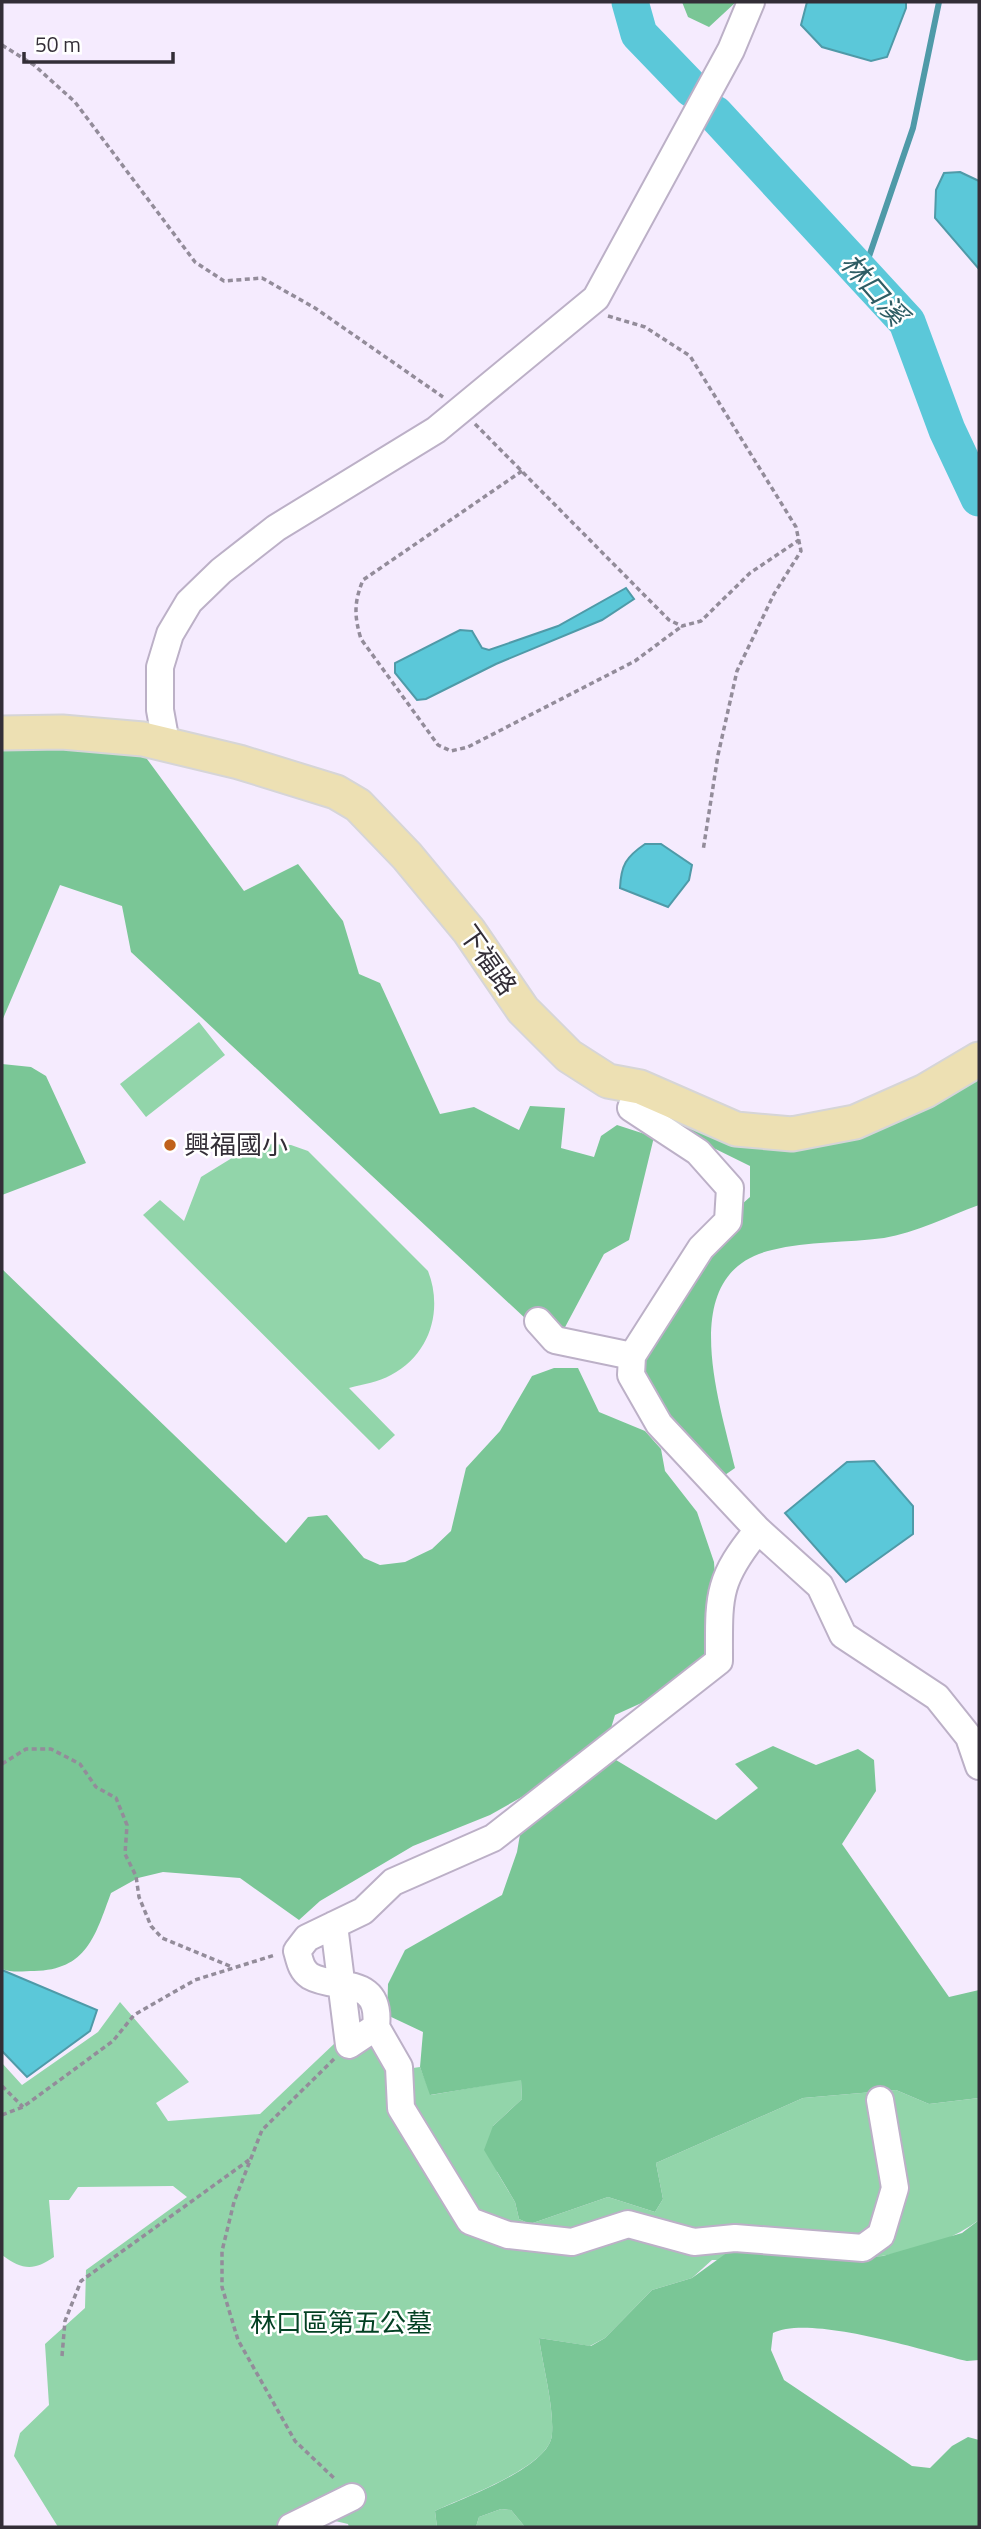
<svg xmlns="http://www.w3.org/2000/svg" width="981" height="2529" viewBox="0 0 981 2529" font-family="'Titillium Web','Noto Sans TC',sans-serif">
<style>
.green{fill:#92d5aa}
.forest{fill:#7ac696}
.water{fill:#5bc8d9;stroke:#4f9aa8;stroke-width:2}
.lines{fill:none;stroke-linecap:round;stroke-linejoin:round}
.stream{stroke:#4f9aa8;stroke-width:6}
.river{stroke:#5bc8d9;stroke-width:37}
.minor-casing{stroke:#bcb0c7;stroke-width:30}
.major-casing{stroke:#d6d5d7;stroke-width:37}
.path{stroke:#938c9a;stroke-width:3.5;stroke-dasharray:5 3.5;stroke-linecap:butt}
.minor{stroke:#fff;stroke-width:26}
.major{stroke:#ede0b3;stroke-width:33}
.poi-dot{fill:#c0611b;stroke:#fff;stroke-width:2.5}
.labels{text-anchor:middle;stroke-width:5;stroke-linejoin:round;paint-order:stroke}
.street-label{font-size:26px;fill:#332e37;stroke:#fff}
.poi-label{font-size:26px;fill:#332e37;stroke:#fff;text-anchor:start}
.park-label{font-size:26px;fill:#034123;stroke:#fff}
.water-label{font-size:28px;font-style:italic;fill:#2e5d64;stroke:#fff}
</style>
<rect width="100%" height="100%" fill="#f5ebfe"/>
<path class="green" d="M 199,1022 L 225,1055 L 146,1117 L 120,1084 Z
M 270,1144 L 291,1145 L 308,1151 L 428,1271 C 443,1309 431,1354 391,1375 C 378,1382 364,1384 349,1388 L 395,1435 L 379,1450 L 143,1215 L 160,1200 L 184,1221 L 201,1177 L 245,1150 Z
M 120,2002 L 189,2082 L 156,2103 L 168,2121 L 260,2114 L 335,2043 L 351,2055 L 369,2044 L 387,2053 L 392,2071 L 420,2067 L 431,2095 L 521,2079 L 522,2099 L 493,2126 L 497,2172 L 515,2202 L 519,2219 L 530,2224 L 608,2197 L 655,2212 L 663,2199 L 656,2163 L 803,2098 L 896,2090 L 929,2104 L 979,2098 L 979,2220 C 910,2272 795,2259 712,2260 L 692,2278 L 652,2290 L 605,2338 L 590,2346 L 539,2338 C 543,2367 554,2406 552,2434 C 551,2467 463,2497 435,2511 L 437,2527 L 349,2527 L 348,2524 L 335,2521 L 321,2527 L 58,2527 L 14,2456 L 20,2433 L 49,2405 L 45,2344 L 85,2308 L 86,2270 L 187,2197 L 173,2186 L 78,2187 L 69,2200 L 49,2200 L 54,2257 C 34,2271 22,2270 2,2255 L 2,2063 L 22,2085 L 98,2032 Z
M 501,2509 L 511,2510 L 525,2527 L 476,2527 L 479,2517 Z"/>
<path class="forest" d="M 682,2 L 736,2 L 709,27 L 688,17 Z
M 2,736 L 136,744 L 244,891 L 298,864 L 343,921 L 359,974 L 380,983 L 440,1114 L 474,1107 L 519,1130 L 530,1106 L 565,1108 L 561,1148 L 594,1157 L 601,1136 L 617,1125 L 654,1137 L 629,1240 L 604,1254 L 555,1346 L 131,952 L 122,906 L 60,885 L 2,1021 Z
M 2,1064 L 31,1067 L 46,1076 L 86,1163 L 2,1195 Z
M 979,1075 L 979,1205 C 949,1216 915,1233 884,1238 C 847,1243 808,1241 772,1250 C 674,1272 720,1403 735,1468 L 715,1482 L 630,1383 L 698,1243 L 750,1197 L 750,1166 L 677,1130 L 678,1115 L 731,1137 Z
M 2,1269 L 286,1543 L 308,1517 L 327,1515 L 364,1558 L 380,1565 L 405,1562 L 432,1549 L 451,1531 L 466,1468 L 500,1431 L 532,1376 L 554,1368 L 578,1368 L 599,1412 L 645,1431 L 661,1449 L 665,1471 L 697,1512 L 714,1562 L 719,1637 L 690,1681 L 615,1715 L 608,1738 L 534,1790 L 490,1815 L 413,1846 L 320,1901 L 299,1920 L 240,1878 L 163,1872 L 138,1878 L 111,1893 C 95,1936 87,1970 34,1971 C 24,1971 12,1973 2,1969 Z
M 773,1746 L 816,1765 L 858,1749 L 874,1760 L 876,1791 L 842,1844 L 949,1997 L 979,1990 L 979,2098 L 929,2104 L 896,2090 L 803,2098 L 656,2163 L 663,2199 L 655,2212 L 608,2197 L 530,2224 L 519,2219 L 515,2202 L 484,2150 L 493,2126 L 522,2099 L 521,2080 L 430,2095 L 420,2067 L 423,2032 L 387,2015 L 388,1984 L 405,1950 L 502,1895 L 517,1852 L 522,1823 L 616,1760 L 716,1820 L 758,1788 L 735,1764 Z
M 979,2220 L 979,2360 L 967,2361 C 925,2351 809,2314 773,2333 L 771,2350 L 784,2380 L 912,2466 L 930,2468 L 952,2446 L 968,2437 L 979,2440 L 979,2527 L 525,2527 L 511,2510 L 501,2509 L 479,2517 L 476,2527 L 437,2527 L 435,2511 C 463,2498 551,2467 552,2434 C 554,2406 543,2367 539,2338 L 591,2346 L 605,2338 L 652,2290 L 692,2278 L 728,2252 L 856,2258 L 883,2256 L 962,2233 Z"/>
<path class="water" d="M 807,2 L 906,2 L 906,8 L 887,57 L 871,61 L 822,47 L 801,25 Z
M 960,172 L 979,181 L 979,269 L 935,218 L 936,190 L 944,173 Z
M 626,588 L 634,599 L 602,620 L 496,664 L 426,699 L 417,700 L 395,673 L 395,663 L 460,630 L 472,631 L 482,648 L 489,650 L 558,626 Z
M 645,844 L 661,844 L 692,865 L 689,880 L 668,907 L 620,888 C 621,865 626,857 645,844 Z
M 874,1461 L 913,1506 L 913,1534 L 846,1582 L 785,1513 L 847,1462 Z
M 2,1970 L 97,2010 L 90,2031 L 27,2077 L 2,2051 Z"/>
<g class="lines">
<path class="stream" d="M 863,274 L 913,128 L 939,2"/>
<path class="river" d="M 630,2 L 639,34 L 692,89
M 715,114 L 907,322 L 947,430 L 979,498"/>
<g class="minor-casing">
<path id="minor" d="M 166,743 L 160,710 L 160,667 L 170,634 L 189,602 L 221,571 L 276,528 L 436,430 L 596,298 L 731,50 L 751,2
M 640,1087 L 631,1108 L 698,1152 L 730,1188 L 728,1221 L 701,1248 L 632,1356 L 631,1375 L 659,1424 L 758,1530 L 820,1586 L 843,1635 L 937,1697 L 969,1737 L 979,1766
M 538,1321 L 555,1340 L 632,1356
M 334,1925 L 349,2045 L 376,2027 C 382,1974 336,1991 310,1976 C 301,1970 300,1961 297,1951 L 307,1938 L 363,1911 L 393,1882 L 493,1838 L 719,1661 C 719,1597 716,1581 758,1530
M 376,2027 L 399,2067 L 401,2108 L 470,2221 L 508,2235 L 572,2242 L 628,2224 L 694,2242 L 735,2238 L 863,2248 L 881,2235 L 895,2188 L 880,2100
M 291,2527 L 352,2497"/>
</g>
<g class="major-casing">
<path id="major" d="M 2,733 L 62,732 L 143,739 L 239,762 L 336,792 L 358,805 L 407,856 L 469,931 L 523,1010 L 569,1056 L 608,1081 L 640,1087 L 736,1129 L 792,1134 L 855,1122 L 925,1091 L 979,1059"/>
</g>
<path class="path" d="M 2,45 L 34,65 L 75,102 L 195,262 L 224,281 L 262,278 L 315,308 L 443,397
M 608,316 L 645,327 L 690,356 L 796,527 L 801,551 L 774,594 L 737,671 L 718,755 L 703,851
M 475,424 L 669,620 L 682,626 L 701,621 L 750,573 L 799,540
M 522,471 L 363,580 C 354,602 354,616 361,639 L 438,745 L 451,751 L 468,747 L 635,661 L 682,626
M 2,1764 L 26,1749 L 51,1749 L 80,1764 L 96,1787 L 116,1798 L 127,1825 L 125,1854 L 136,1876 L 139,1897 L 151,1926 L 162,1938 L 232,1967
M 334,2059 L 262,2130 L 234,2202 L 222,2251 L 222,2287 L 238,2340 L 295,2441 L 336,2480
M 2,2086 L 23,2107
M 2,2115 L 23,2107 L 113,2041 L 134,2015 L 195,1980 L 275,1955
M 62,2356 L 65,2321 L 81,2281 L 249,2160"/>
<use href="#minor" class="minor"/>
<use href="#major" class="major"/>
</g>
<circle class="poi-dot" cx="170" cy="1145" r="7"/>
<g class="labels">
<g class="street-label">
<text transform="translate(488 960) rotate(55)" y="9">下福路</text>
</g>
<g class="poi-label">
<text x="184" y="1154">興福國小</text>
</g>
<g class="park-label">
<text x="341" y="2332">林口區第五公墓</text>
</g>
<g class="water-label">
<text transform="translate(874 289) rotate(49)" y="10">林口溪</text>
</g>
</g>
<rect width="981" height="2529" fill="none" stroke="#332e37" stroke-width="7"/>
<path d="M24 52v10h149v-10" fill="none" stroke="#332e37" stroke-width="3.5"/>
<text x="35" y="52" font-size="21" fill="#332e37" stroke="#ffffff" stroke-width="5" paint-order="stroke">50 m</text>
</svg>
